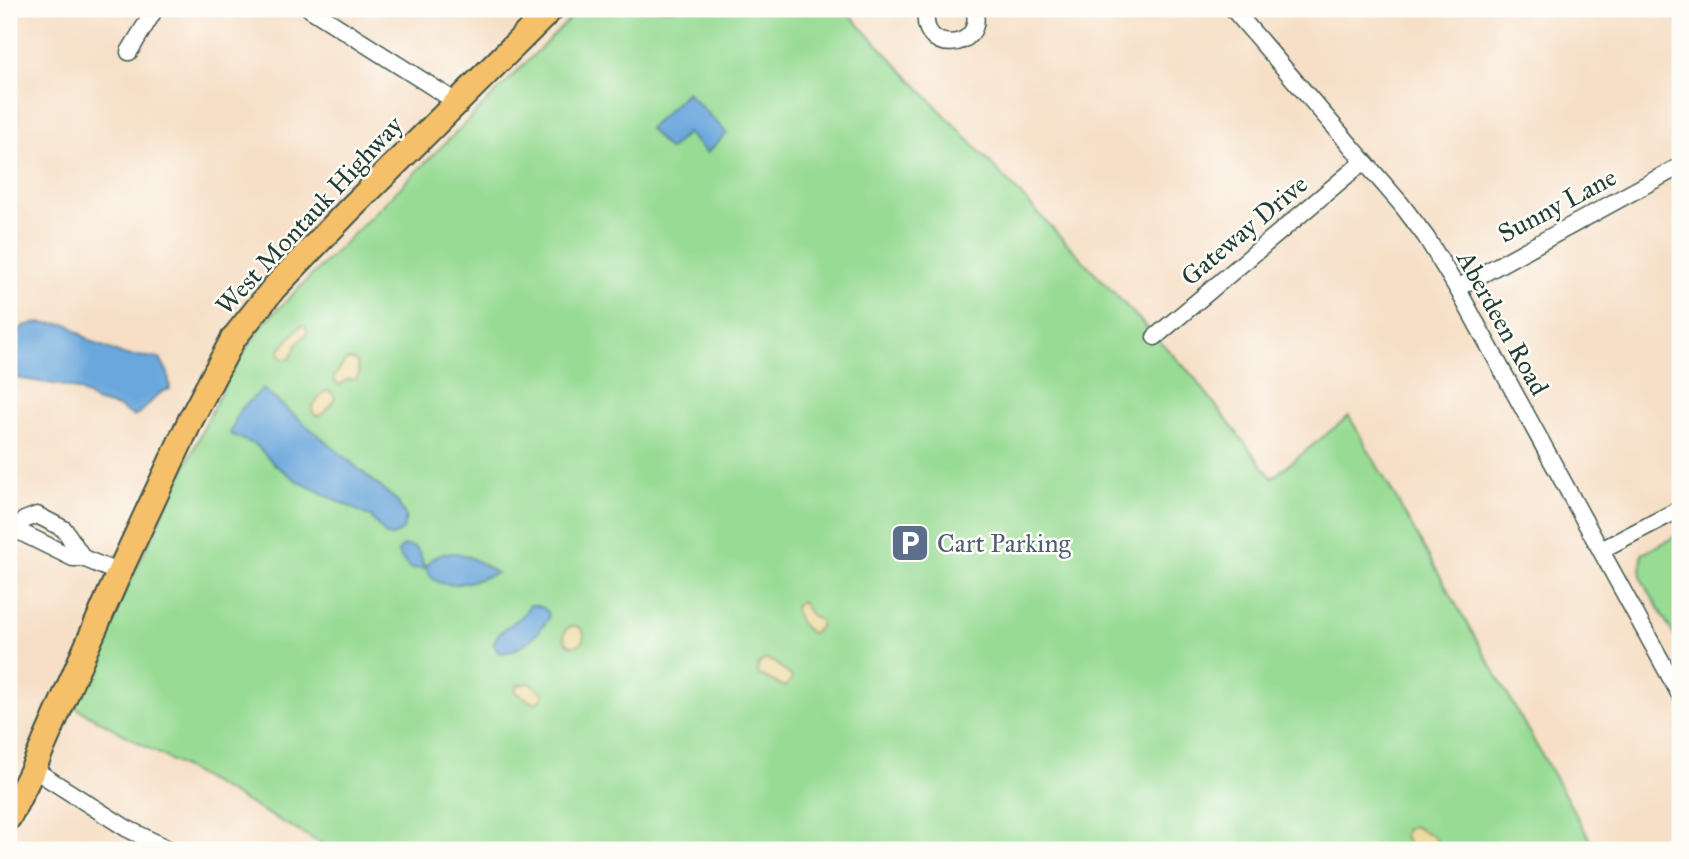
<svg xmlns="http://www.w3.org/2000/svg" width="1689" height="859" viewBox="0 0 1689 859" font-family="'IM FELL Great Primer',serif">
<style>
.green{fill:#98db94;stroke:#5c8c64;stroke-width:2}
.sand{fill:#eeda9e;stroke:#868c69;stroke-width:2}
.water{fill:#6ba7dc;stroke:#457288;stroke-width:2}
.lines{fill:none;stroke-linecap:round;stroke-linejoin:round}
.street-casing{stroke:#3f554a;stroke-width:19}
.primary-casing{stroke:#3f554a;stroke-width:28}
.street{stroke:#fff;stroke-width:16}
.primary{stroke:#f6c06b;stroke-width:24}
.labels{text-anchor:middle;stroke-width:5;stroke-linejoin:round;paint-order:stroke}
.street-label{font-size:26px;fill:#1f3d34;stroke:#fdfcf7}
.service-label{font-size:26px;fill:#4e5e75;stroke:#fdfcf7;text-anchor:start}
</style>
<rect width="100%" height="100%" fill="#fdfcf7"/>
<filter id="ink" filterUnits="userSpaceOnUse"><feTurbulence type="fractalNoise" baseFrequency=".0143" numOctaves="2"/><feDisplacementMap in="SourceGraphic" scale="14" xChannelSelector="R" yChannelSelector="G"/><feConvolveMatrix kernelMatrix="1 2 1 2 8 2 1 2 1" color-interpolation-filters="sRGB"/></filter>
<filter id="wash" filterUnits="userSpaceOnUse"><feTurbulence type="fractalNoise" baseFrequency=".00686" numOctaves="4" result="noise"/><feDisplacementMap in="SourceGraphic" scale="28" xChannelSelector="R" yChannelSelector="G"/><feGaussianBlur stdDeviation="1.57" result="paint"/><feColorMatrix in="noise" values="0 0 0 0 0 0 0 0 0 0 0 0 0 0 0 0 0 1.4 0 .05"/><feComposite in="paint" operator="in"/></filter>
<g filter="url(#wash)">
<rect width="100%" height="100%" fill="#f6dfc6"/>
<path class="green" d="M 580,9 L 844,9 L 1192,375 L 1272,478 L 1349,416 L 1596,850 L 333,850 L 71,705 L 232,369 L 266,321 Z
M 1680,534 L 1680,646 L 1641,578 L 1642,554 Z"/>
<path class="sand" d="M 301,325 L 306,326 L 307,333 L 297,344 L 290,359 L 284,359 L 280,355 L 279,351 Z
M 346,360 L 353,360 L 357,363 L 359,374 L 356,379 L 346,380 L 340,385 L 335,382 L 334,377 Z
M 330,391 L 335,397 C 334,403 323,415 317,416 L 313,413 L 312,407 L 324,392 Z
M 802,602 L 810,614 L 821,621 L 820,627 L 812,634 C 804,629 792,615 796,605 Z
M564 636a10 10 0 1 1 20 0a10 10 0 1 1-20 0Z
M 765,659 L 774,662 L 791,676 L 792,680 L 785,687 L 758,674 L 758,665 Z
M 530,683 L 543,693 L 543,698 L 537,702 L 531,702 L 515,691 L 518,685 Z
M 1413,826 L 1433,836 L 1445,850 L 1412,850 C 1409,842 1401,839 1406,829 Z"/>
<path class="water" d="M 687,92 L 727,133 L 707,153 L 687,133 L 669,150 L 649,129 Z
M 37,323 L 68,324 L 90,341 L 123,355 L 160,358 L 168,373 L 170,389 C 153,392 149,411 133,416 L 118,407 L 95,401 L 80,391 L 66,386 L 9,377 L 9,324 L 15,326 L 18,333 L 23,326 Z
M 263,389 L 397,501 L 406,517 L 403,530 L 393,536 L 386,535 L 371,517 L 299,482 L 275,465 L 256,445 L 230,434 L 239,411 Z
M 404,546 C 418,545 421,553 423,565 L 429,564 L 430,560 C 455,543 475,560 497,573 C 475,580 436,597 426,568 L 411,569 L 400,557 L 398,551 Z
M 530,605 C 539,606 547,606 549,617 C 541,632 517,656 498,652 L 494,644 C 496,630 515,624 523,615 C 526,612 527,608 530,605 Z"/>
</g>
<g filter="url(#ink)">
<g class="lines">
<g class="street-casing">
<path id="street" d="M 310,9 L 458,103
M 927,9 C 916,56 987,52 974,9
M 1233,9 L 1401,204 L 1426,237 L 1457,288 L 1680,695
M 129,52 L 155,9
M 1457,288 L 1680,166
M 1155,337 L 1364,161
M 24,520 L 37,515 L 64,529 L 83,558 L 119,573
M 9,522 L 16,530 L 73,558 L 83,558
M 1601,550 L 1680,509
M 33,769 L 126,828 L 170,850"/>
</g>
<g class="primary-casing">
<path id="primary" d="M 9,817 L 33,769 L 119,573 L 191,419 L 233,339 L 274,288 L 347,212 L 551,9"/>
</g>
<use href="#street" class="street"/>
<use href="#primary" class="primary"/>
</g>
</g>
<defs>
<g id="parking-square" transform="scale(2.0125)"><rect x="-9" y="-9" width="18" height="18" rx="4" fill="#5c6f8a" stroke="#fdfcf7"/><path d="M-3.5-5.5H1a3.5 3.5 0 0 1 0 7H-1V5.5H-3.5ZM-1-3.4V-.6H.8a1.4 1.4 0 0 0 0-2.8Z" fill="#fff"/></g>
</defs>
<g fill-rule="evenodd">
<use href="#parking-square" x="910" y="543"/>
</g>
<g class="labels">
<g class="street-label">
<text transform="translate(1557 205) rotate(-28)" y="9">Sunny Lane</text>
<text transform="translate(309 215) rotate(-47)" y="9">West Montauk Highway</text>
<text transform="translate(1244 230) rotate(-40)" y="9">Gateway Drive</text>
<text transform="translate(1503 323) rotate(61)" y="9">Aberdeen Road</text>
</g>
<g class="service-label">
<text x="937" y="552">Cart Parking</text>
</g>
</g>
<rect width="1689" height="859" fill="none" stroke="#fdfcf7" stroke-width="35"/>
</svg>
